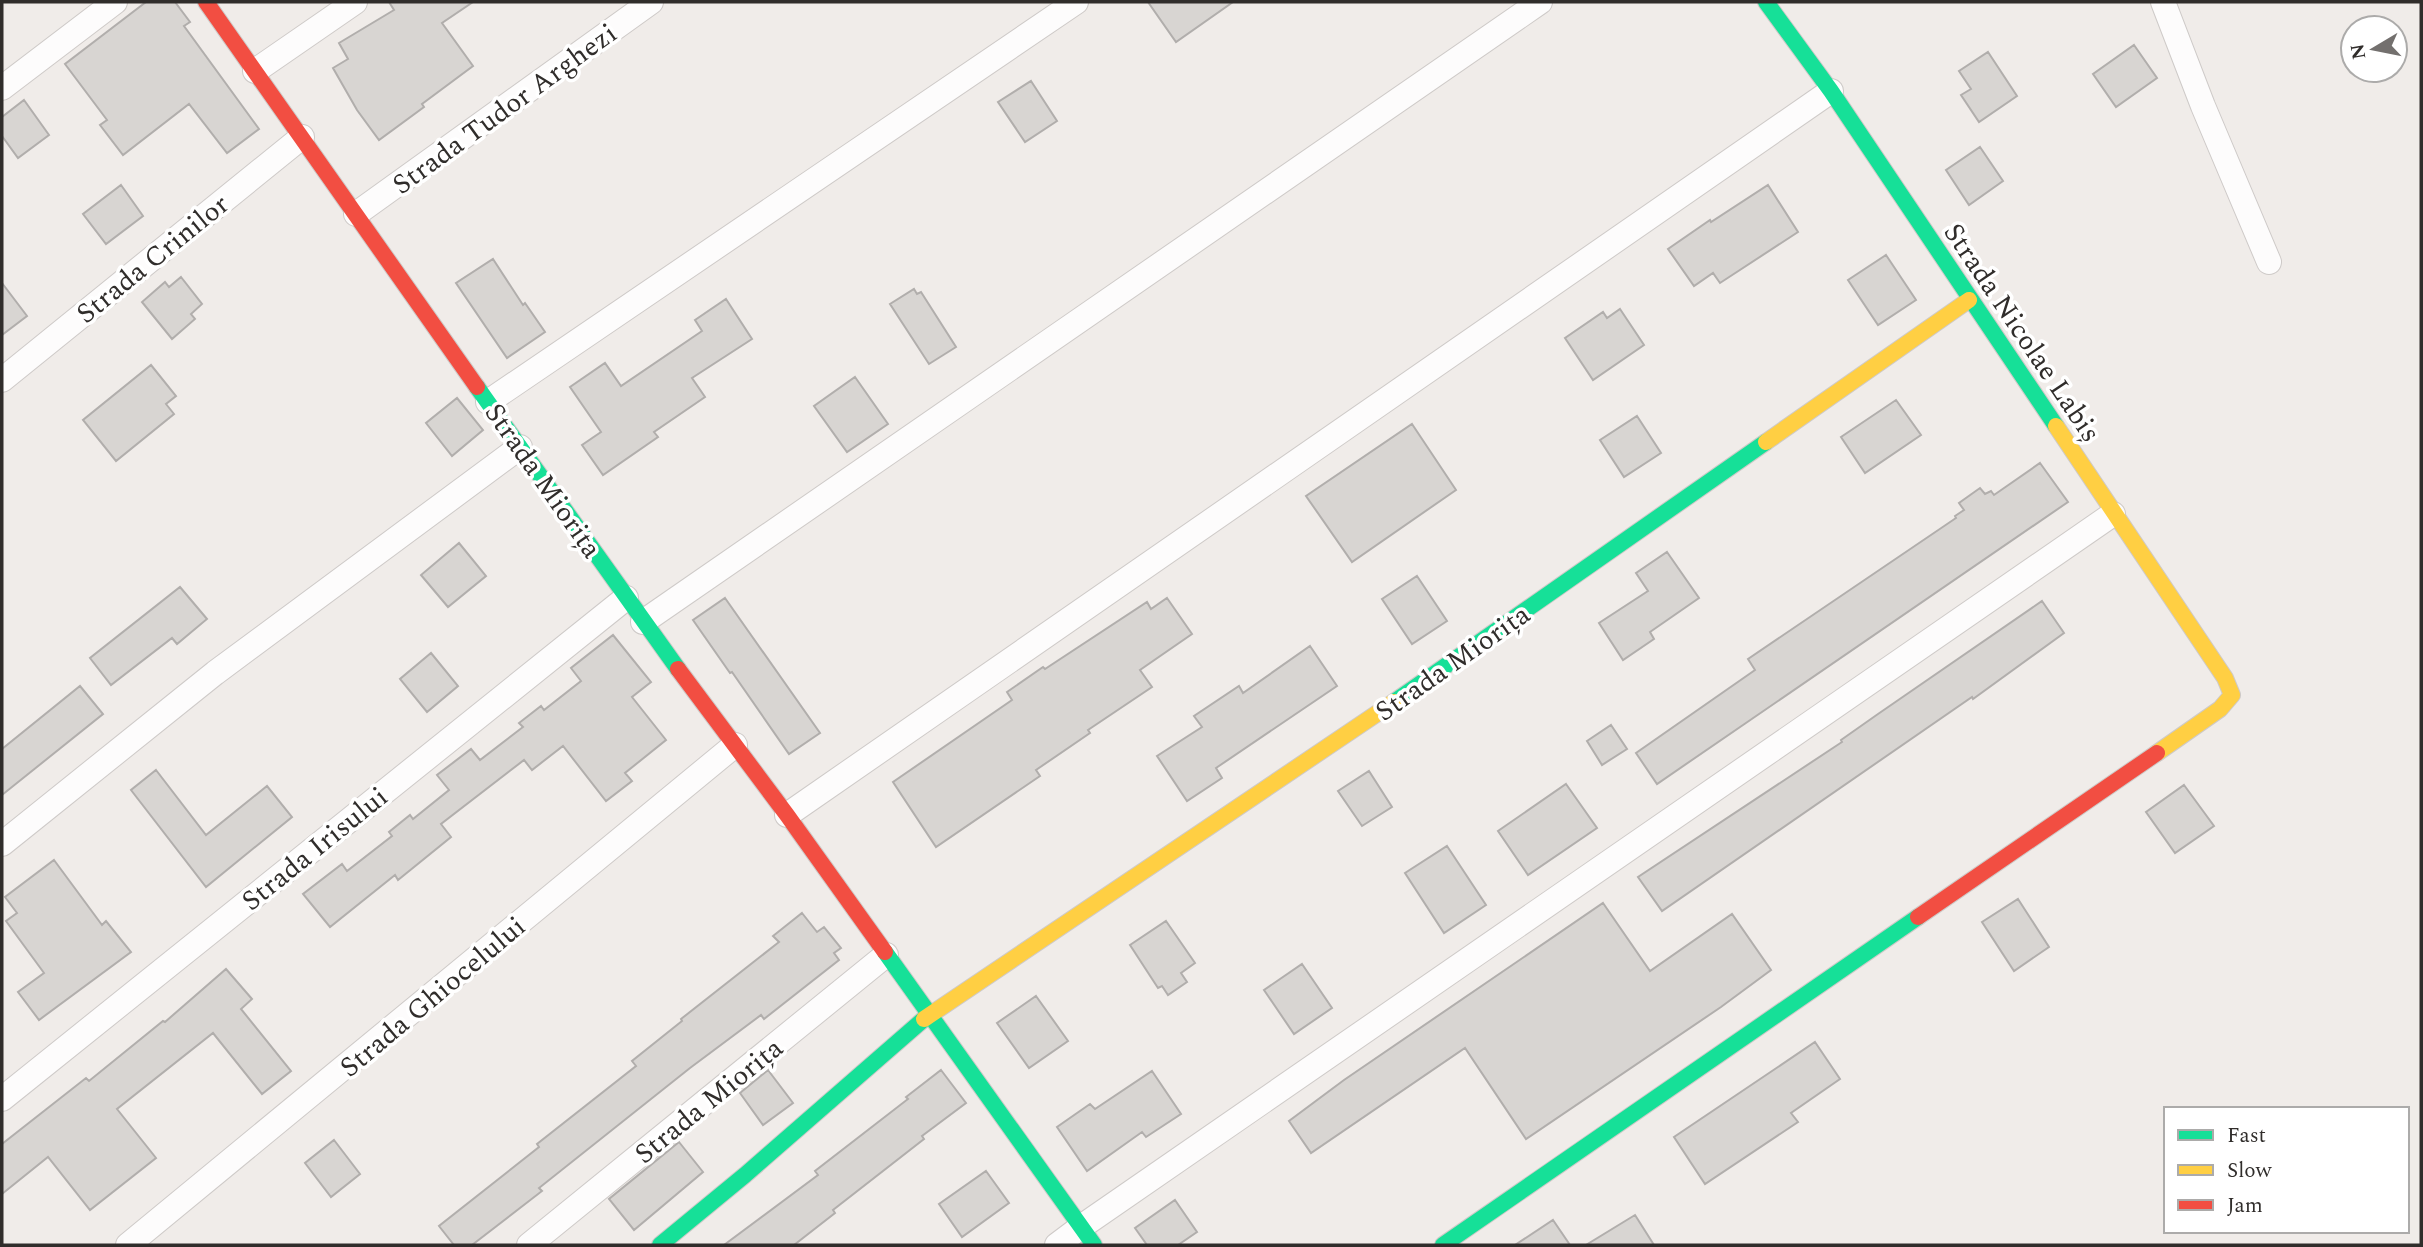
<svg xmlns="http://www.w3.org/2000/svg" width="2423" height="1247" viewBox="0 0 2423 1247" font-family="Spectral,serif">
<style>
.building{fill:#d8d5d2;stroke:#b1aeac;stroke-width:2}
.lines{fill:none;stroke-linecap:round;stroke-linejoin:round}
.street-casing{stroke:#cecac8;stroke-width:26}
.fast-casing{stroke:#cecac8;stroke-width:18}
.slow-casing{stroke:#cecac8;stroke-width:18}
.jam-casing{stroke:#cecac8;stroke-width:18}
.street{stroke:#fdfcfc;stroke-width:24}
.fast{stroke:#16e098;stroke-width:16}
.slow{stroke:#ffcf43;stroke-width:16}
.jam{stroke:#f24e42;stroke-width:16}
.labels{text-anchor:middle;stroke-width:7;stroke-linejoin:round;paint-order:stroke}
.street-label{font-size:28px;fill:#302d2b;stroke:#fff}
</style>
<rect width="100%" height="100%" fill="#f0ece9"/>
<path class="building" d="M 146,2 L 175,2 L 190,22 L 184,26 L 259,129 L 227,153 L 189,104 L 123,155 L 100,125 L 107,120 L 65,64 Z
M 389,2 L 473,2 L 442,23 L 473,66 L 422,104 L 424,107 L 379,140 L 357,110 L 333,68 L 348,59 L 339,43 L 394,10 Z
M 1148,2 L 1233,2 L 1176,42 Z
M 2134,45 L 2157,78 L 2116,107 L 2093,74 Z
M 1988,52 L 2017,96 L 1979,122 L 1961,95 L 1971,89 L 1959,71 Z
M 1031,81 L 1057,121 L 1025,142 L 998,102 Z
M 24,100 L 49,135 L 18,158 L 2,136 L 2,117 Z
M 1980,147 L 2003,181 L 1969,205 L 1946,170 Z
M 121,185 L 143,216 L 106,244 L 83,214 Z
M 1768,185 L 1798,232 L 1720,283 L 1713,273 L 1694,286 L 1668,249 L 1710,220 L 1711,222 Z
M 1886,255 L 1916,300 L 1878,325 L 1848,280 Z
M 493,259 L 523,305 L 525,303 L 545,332 L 507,358 L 456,283 Z
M 181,277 L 202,304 L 191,314 L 195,319 L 172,339 L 142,302 L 165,282 L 169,287 Z
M 2,283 L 27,316 L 2,335 Z
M 914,289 L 917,294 L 921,292 L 956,347 L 929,364 L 890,304 Z
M 726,299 L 752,339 L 692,378 L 705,397 L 654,432 L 658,437 L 603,475 L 582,445 L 601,432 L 570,387 L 605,363 L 621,386 L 702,331 L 695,320 Z
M 1620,309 L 1644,345 L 1593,380 L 1565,338 L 1603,312 L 1607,318 Z
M 151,365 L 176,396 L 166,404 L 174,414 L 116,461 L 83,420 Z
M 855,377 L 888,424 L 847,452 L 814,406 Z
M 457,398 L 483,430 L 452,456 L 426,423 Z
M 1896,400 L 1921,435 L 1865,473 L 1841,437 Z
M 1637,416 L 1661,453 L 1624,477 L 1600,440 Z
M 1412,424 L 1456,490 L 1352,562 L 1306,496 Z
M 2040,463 L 2068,502 L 1657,784 L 1636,753 L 1755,670 L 1748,659 L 1956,518 L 1955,516 L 1964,510 L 1959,503 L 1980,488 L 1985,494 L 1991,491 L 1994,495 Z
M 459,543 L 486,576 L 448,607 L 421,575 Z
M 1667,552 L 1699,598 L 1650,632 L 1654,639 L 1623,660 L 1599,623 L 1648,591 L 1636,573 Z
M 1417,576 L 1447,621 L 1412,644 L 1382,599 Z
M 180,587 L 207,619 L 177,644 L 172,638 L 111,685 L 90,658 Z
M 725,598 L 820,733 L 789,754 L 732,672 L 730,673 L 693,620 Z
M 1167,598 L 1192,634 L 1140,670 L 1152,687 L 1088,730 L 1090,733 L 1036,770 L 1040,776 L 936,847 L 893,782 L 1012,700 L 1007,692 L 1043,667 L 1045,669 L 1147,602 L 1151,609 Z
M 2042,601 L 2064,633 L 1973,699 L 1972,697 L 1662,911 L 1638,877 L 1842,742 L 1841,740 L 1878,714 Z
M 613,635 L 651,682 L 632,697 L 666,740 L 625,773 L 632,781 L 606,801 L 563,746 L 532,770 L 524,760 L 441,824 L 451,837 L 398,880 L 395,875 L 330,927 L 303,894 L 342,864 L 347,871 L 392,836 L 389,832 L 410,815 L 413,819 L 449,790 L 437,775 L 471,749 L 480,760 L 523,727 L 519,723 L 541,706 L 544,710 L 581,681 L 571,668 Z
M 1310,646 L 1337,686 L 1216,768 L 1222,778 L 1187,801 L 1157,756 L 1202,727 L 1194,716 L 1239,686 L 1243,693 Z
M 431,653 L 458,686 L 427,712 L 400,679 Z
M 80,686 L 103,714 L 2,795 L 2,749 Z
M 1611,725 L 1627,749 L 1602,765 L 1587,741 Z
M 156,770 L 206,835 L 267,786 L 292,817 L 206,887 L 131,790 Z
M 1369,771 L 1392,807 L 1362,826 L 1338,791 Z
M 1566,784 L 1597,828 L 1528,875 L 1498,831 Z
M 2184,785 L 2214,826 L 2175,853 L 2146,812 Z
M 1447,846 L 1486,905 L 1444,933 L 1405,873 Z
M 54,860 L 102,925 L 106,921 L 131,952 L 39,1020 L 18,992 L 44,973 L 6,921 L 17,913 L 5,897 Z
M 2018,899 L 2049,947 L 2014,971 L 1982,922 Z
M 1603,903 L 1650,971 L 1732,914 L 1771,970 L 1721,1007 L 1526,1139 L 1465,1048 L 1311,1153 L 1289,1121 L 1344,1080 Z
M 802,913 L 817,932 L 824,927 L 841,948 L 834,953 L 839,960 L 764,1019 L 761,1015 L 690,1068 L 539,1188 L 542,1191 L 472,1245 L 454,1245 L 439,1226 L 539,1147 L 537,1144 L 636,1066 L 632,1061 L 682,1021 L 681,1019 L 779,942 L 773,936 Z
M 1166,921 L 1195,963 L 1181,973 L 1187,982 L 1168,995 L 1162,986 L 1158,988 L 1130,945 Z
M 1302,964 L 1332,1008 L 1294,1034 L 1264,990 Z
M 226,969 L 252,999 L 241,1009 L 291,1071 L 262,1094 L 213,1033 L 117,1109 L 156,1158 L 90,1210 L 48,1157 L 2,1194 L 2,1144 L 86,1078 L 89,1081 L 163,1021 L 165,1022 Z
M 1036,996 L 1068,1041 L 1029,1068 L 997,1023 Z
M 1815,1042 L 1840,1079 L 1791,1113 L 1798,1122 L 1705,1184 L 1674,1137 Z
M 768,1070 L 793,1103 L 763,1125 L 740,1093 Z
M 941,1070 L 966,1103 L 922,1136 L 924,1139 L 833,1210 L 835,1213 L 794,1245 L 724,1245 L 818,1175 L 815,1171 L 908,1099 L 906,1097 Z
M 1152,1071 L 1181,1114 L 1146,1137 L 1142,1132 L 1087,1171 L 1057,1127 L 1090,1104 L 1095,1109 Z
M 334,1140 L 360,1174 L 331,1197 L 305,1163 Z
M 679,1142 L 703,1172 L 634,1230 L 609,1199 Z
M 986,1171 L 1009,1203 L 962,1237 L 939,1204 Z
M 1175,1200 L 1197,1232 L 1178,1245 L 1147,1245 L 1135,1228 Z
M 1635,1215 L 1654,1245 L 1586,1245 Z
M 1553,1220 L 1570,1245 L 1515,1245 Z"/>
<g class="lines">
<g class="street-casing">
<path id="street" d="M 2163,2 L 2203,106 L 2269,262
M 255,71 L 355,2
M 2,88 L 115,2
M 356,214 L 651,2
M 2,380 L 302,137
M 488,402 L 1076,2
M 643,622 L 1540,2
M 787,815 L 1831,91
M 2,844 L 215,673 L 520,447
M 2,1099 L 626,598
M 128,1245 L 735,745
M 529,1245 L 886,955
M 1057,1245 L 1081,1227 L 2113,514"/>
</g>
<g class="fast-casing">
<path id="fast" d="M 1766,2 L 1831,91 L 2056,426
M 477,387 L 678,669
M 1394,702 L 1766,442
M 885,952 L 1094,1245
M 660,1245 L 745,1175 L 924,1019
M 1443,1245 L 1918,917"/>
</g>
<g class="slow-casing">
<path id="slow" d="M 2056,426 L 2225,678 L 2232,695 L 2220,709 L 2157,753
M 1766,442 L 1969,300
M 924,1019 L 1394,702"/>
</g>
<g class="jam-casing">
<path id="jam" d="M 206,2 L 477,387
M 678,669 L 787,815 L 885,952
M 1918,917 L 2157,753"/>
</g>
<use href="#street" class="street"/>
<use href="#fast" class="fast"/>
<use href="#slow" class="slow"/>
<use href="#jam" class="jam"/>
</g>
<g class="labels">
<g class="street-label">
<text transform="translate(504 108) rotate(-36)" y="10">Strada Tudor Arghezi</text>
<text transform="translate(152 258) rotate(-39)" y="10">Strada Crinilor</text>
<text transform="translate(2023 332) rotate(56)" y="10">Strada Nicolae Labiș</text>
<text transform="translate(544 480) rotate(55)" y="10">Strada Miorița</text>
<text transform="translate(1452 662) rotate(-35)" y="10">Strada Miorița</text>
<text transform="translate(314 848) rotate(-39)" y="10">Strada Irisului</text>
<text transform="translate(432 996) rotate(-40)" y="10">Strada Ghiocelului</text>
<text transform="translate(708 1100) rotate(-39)" y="10">Strada Miorița</text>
</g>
</g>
<rect width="2423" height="1247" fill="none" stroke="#302d2b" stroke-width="7"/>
<rect x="2164" y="1107" width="245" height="126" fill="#ffffff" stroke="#acabaa" stroke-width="2"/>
<rect x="2178" y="1130" width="35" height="10" fill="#16e098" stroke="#acabaa" stroke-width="2"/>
<text x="2227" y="1142" font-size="21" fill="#302d2b">Fast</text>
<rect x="2178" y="1165" width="35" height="10" fill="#ffcf43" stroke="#acabaa" stroke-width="2"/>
<text x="2227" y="1177" font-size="21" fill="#302d2b">Slow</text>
<rect x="2178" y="1200" width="35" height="10" fill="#f24e42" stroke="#acabaa" stroke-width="2"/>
<text x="2227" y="1212" font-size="21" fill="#302d2b">Jam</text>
<g transform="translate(2374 49) rotate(260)"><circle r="33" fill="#ffffff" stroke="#acabaa" stroke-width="2"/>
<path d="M0-5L12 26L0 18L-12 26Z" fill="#73706e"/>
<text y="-10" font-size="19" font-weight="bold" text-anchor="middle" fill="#302d2b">N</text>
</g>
</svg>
